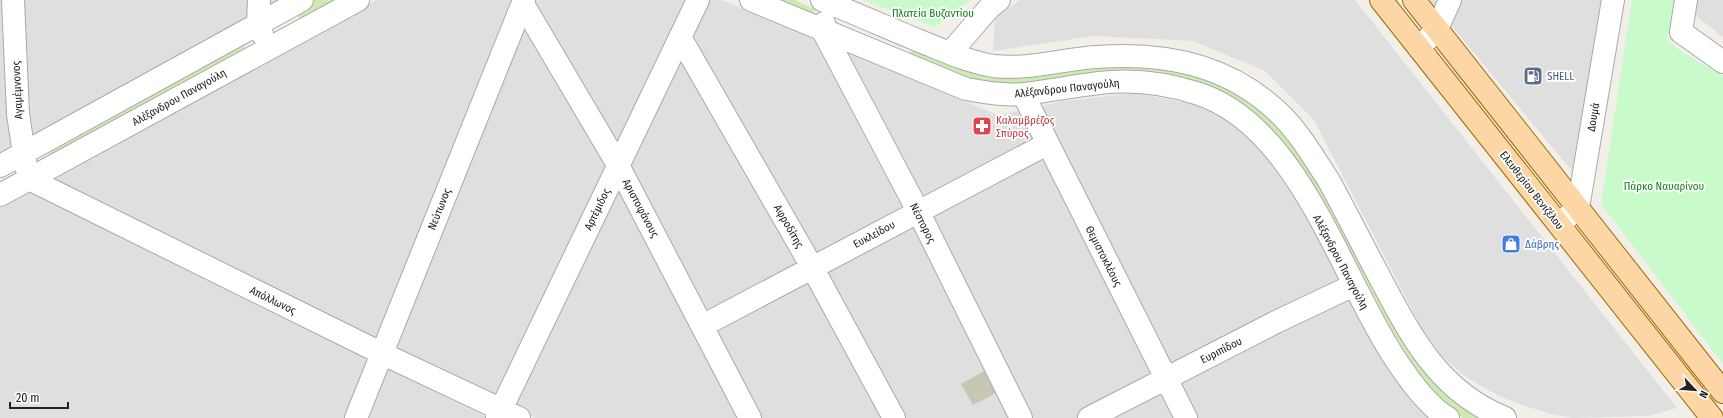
<svg xmlns="http://www.w3.org/2000/svg" width="1723" height="418" viewBox="0 0 1723 418" font-family="'Fira Sans Condensed',sans-serif">
<style>
.residential{fill:#e0dfdf}
.construction{fill:#c7c7b4}
.grass{fill:#cdebb0}
.park{fill:#c8facc}
.lines{fill:none;stroke-linecap:round;stroke-linejoin:round}
.minor-casing{stroke:#a9a9a9;stroke-width:24}
.major-casing{stroke:#a06b00;stroke-width:24}
.minor{stroke:#fff;stroke-width:22}
.major{stroke:#fcd6a4;stroke-width:22}
.labels{text-anchor:middle;stroke-width:3.5;stroke-linejoin:round;paint-order:stroke}
.park-label{font-size:11px;fill:#0c8416;stroke:#fff}
.service-label{font-size:11px;fill:#4e5e75;stroke:#fff;text-anchor:start}
.street-label{font-size:11px;fill:#222;stroke:#fff}
.health-label{font-size:11px;fill:#be3a42;stroke:#fff;text-anchor:start}
.shop-label{font-size:11px;fill:#366cbe;stroke:#fff;text-anchor:start}
</style>
<rect width="100%" height="100%" fill="#f2efe9"/>
<path class="residential" d="M 0,0 L 279,0 L 0,152 Z
M 376,0 L 721,0 L 998,115 L 1064,101 L 1135,93 L 1193,104 L 1225,119 L 1250,136 L 1271,160 L 1299,202 L 1339,275 L 1380,356 L 1414,400 L 1433,418 L 536,418 L 394,349 L 387,369 L 489,418 L 0,418 L 0,204 Z
M 1020,0 L 1355,0 L 1677,408 L 1649,416 L 1573,418 L 1551,414 L 1525,406 L 1499,396 L 1481,386 L 1462,374 L 1443,357 L 1424,333 L 1314,120 L 1265,71 L 1193,41 L 1094,36 L 993,51 L 995,18 Z
M 1430,0 L 1602,0 L 1572,171 Z
M 1698,0 L 1723,0 L 1723,37 L 1695,15 Z"/>
<path class="construction" d="M 984,371 L 996,393 L 973,405 L 961,384 Z"/>
<path class="grass" d="M 315,0 L 338,0 L 301,19 L 298,17 L 297,13 L 299,9 Z
M 768,0 L 795,0 L 814,9 L 815,13 L 814,16 Z
M 244,43 L 245,49 L 51,156 L 47,151 Z
M 915,49 L 981,75 L 991,77 L 1089,67 L 1132,65 L 1206,76 L 1262,107 L 1299,149 L 1405,339 L 1484,418 L 1463,418 L 1436,397 L 1407,363 L 1309,183 L 1202,85 L 989,87 L 910,54 L 911,51 Z
M 1456,68 L 1567,206 L 1564,209 L 1453,70 Z
M 1601,250 L 1711,389 L 1708,392 L 1598,252 Z"/>
<path class="park" d="M 863,0 L 971,0 L 935,27 Z
M 1632,0 L 1676,0 L 1667,39 L 1679,50 L 1723,76 L 1723,364 L 1601,204 Z"/>
<g class="lines">
<g class="minor-casing">
<path id="minor" d="M 13,0 L 18,114 L 26,167
M 259,0 L 258,23 L 262,34
M 751,0 L 966,89 C 985,92 1004,96 1024,94 C 1049,91 1074,86 1099,83 C 1132,79 1165,83 1196,93 C 1298,124 1340,275 1394,357 C 1407,377 1427,406 1448,418
M 822,0 C 854,13 886,27 917,40 C 943,50 967,62 994,66 C 1029,70 1062,59 1097,57 C 1164,52 1228,64 1279,113 C 1299,132 1314,158 1329,181 C 1346,212 1362,244 1379,276 C 1411,336 1438,391 1505,418
M 1686,0 L 1681,32 L 1723,62
M 523,4 L 618,165 L 750,418
M 824,23 L 822,29 L 918,211 L 1021,418
M 680,37 L 812,267 L 894,418
M 1419,48 L 1437,29 L 1450,0
M 950,53 L 989,8 L 999,0
M 1023,94 L 1186,418
M 0,166 L 302,0
M 29,179 L 381,353 L 519,418
M 0,195 L 358,0
M 1559,224 L 1578,208 L 1613,0
M 702,326 L 1047,144
M 356,418 L 524,0
M 497,418 L 698,0
M 1089,418 L 1276,322 L 1354,285"/>
</g>
<g class="major-casing">
<path id="major" d="M 1381,0 L 1712,418
M 1414,0 L 1723,392"/>
</g>
<use href="#minor" class="minor"/>
<use href="#major" class="major"/>
</g>
<defs>
<g id="fuel-square" transform="scale(1)"><rect x="-9" y="-9" width="18" height="18" rx="4" fill="#5c6f8a" stroke="#fff"/><path d="M-5.5-6h7V0h2V4h1.3V-2.5L3-4.5l.8-.8L6-3V5H2.5V1h-1V6h-7ZM-4.2-4.7v3.2H.2V-4.7Z" fill="#fff"/></g>
<g id="pharmacy-square" transform="scale(1)"><rect x="-9" y="-9" width="18" height="18" rx="4" fill="#e0444e" stroke="#fff"/><path d="M-2-6h4v4h4v4h-4v4h-4v-4h-4v-4h4Z" fill="#fff"/></g>
<g id="shop-square" transform="scale(1)"><rect x="-9" y="-9" width="18" height="18" rx="4" fill="#3f7fe0" stroke="#fff"/><path d="M-5-2.5h2.3a2.7 3.5 0 0 1 5.4 0H5L5.5 6h-11ZM-1.5-2.5h3a1.5 2.3 0 0 0-3 0Z" fill="#fff"/></g>
</defs>
<g fill-rule="evenodd">
<use href="#fuel-square" x="1533" y="76"/>
<use href="#pharmacy-square" x="982" y="126"/>
<use href="#shop-square" x="1511" y="244"/>
</g>
<g class="labels">
<g class="park-label">
<text x="933" y="17">Πλατεία Βυζαντίου</text>
<text x="1664" y="190">Πάρκο Ναυαρίνου</text>
</g>
<g class="service-label">
<text x="1547" y="80">SHELL</text>
</g>
<g class="street-label">
<text transform="translate(1067 88) rotate(-6)" y="4">Αλέξανδρου Παναγούλη</text>
<text transform="translate(17 90) rotate(-93)" y="4">Αγαμέμνονος</text>
<text transform="translate(179 97) rotate(-29)" y="4">Αλέξανδρου Παναγούλη</text>
<text transform="translate(1593 117) rotate(-81)" y="4">Δουμά</text>
<text transform="translate(1532 190) rotate(52)" y="4">Ελευθερίου Βενιζέλου</text>
<text transform="translate(641 208) rotate(62)" y="4">Αριστοφάνους</text>
<text transform="translate(439 209) rotate(-68)" y="4">Νεύτωνος</text>
<text transform="translate(597 209) rotate(-64)" y="4">Αρτέμιδος</text>
<text transform="translate(923 223) rotate(63)" y="4">Νέστορος</text>
<text transform="translate(789 226) rotate(60)" y="4">Αφροδίτης</text>
<text transform="translate(874 234) rotate(-28)" y="4">Ευκλείδου</text>
<text transform="translate(1104 256) rotate(63)" y="4">Θεμιστοκλέους</text>
<text transform="translate(1341 262) rotate(62)" y="4">Αλέξανδρου Παναγούλη</text>
<text transform="translate(273 300) rotate(26)" y="4">Απόλλωνος</text>
<text transform="translate(1221 350) rotate(-27)" y="4">Ευριπίδου</text>
</g>
<g class="health-label">
<text x="996" y="124">Καλαμβρέζος<tspan x="996" dy="13">Σπύρος</tspan></text>
</g>
<g class="shop-label">
<text x="1525" y="248">Δάβρης</text>
</g>
</g>
<g transform="translate(1695 390) rotate(116)" stroke="#ffffff" stroke-width="3" paint-order="stroke">
<path d="M0-3L7 15L0 10L-7 15Z" fill="#222222"/>
<text y="-6" font-size="11" font-weight="bold" text-anchor="middle" fill="#222222">N</text>
</g>
<path d="M10 402v6h58v-6" fill="none" stroke="#222222" stroke-width="2"/>
<text x="16" y="402" font-size="12" fill="#222222" stroke="#ffffff" stroke-width="3" paint-order="stroke">20 m</text>
</svg>
